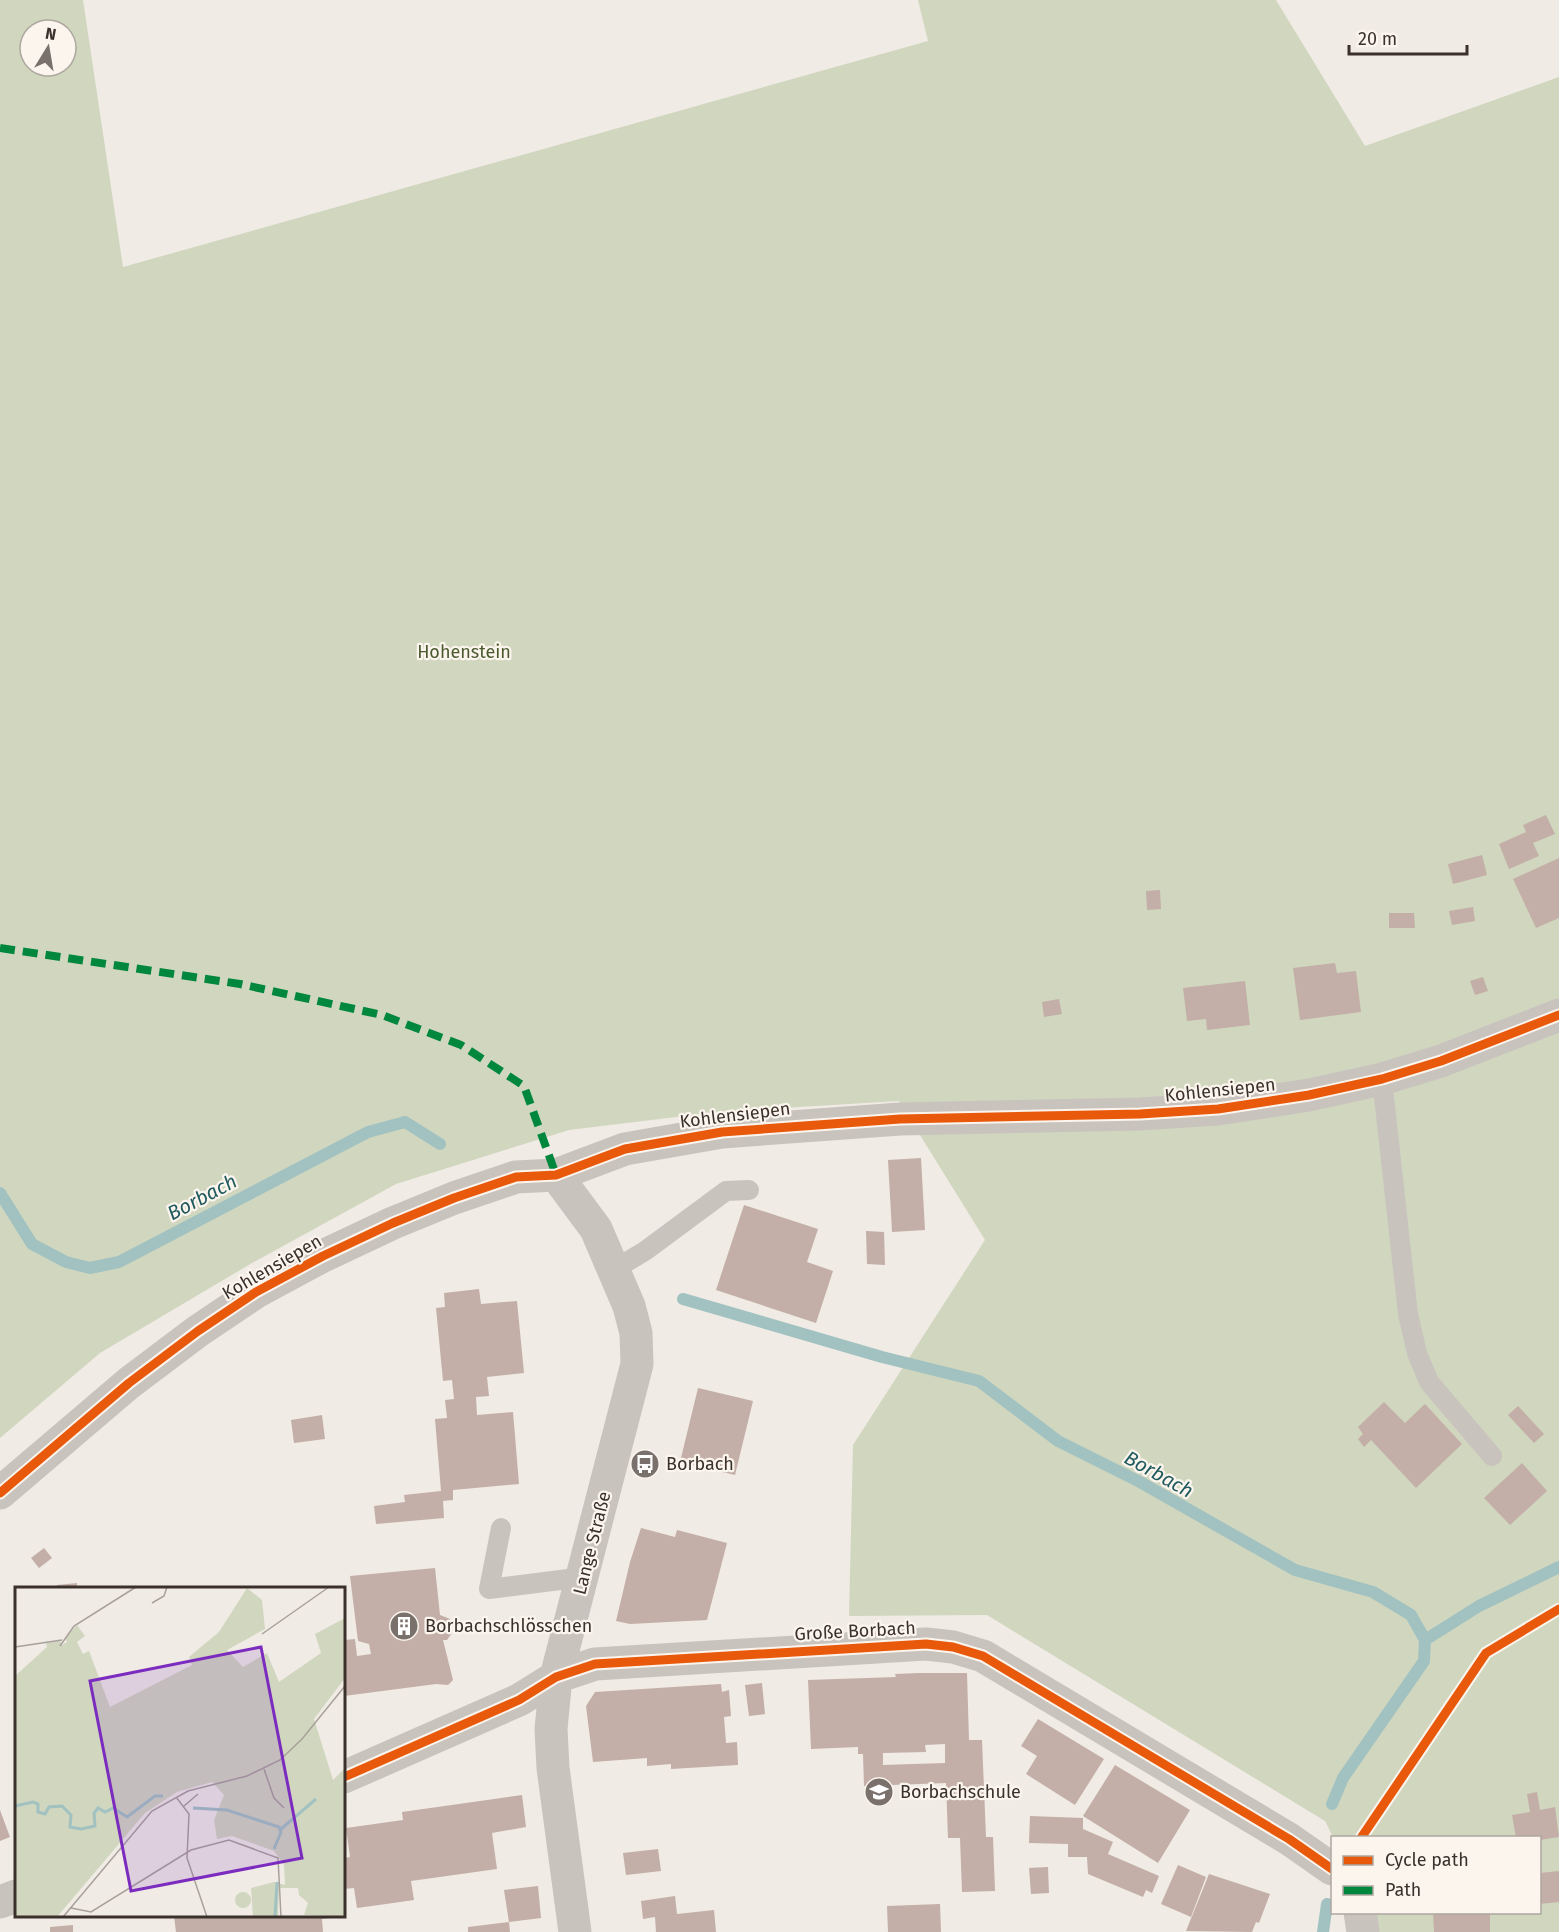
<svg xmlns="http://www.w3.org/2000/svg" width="1559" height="1932" viewBox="0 0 1559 1932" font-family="'Fira Sans',sans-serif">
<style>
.green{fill:#d1d6bf;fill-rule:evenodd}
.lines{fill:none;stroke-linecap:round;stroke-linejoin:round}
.stream{stroke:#a1c2c1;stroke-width:12}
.building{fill:#c3afa7;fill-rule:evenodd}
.service{stroke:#c9c3be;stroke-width:20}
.minor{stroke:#c9c3be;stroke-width:33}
.tertiary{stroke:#c9c3be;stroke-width:33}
.quiet{stroke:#00873e;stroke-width:8;stroke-dasharray:15 8;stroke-linecap:butt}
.cycleway-casing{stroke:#fbf5ee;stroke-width:13}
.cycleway{stroke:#e8590c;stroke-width:9}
.labels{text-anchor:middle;stroke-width:4.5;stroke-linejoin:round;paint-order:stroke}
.park-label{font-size:18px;fill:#4a5a2e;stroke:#fbf5ee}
.street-label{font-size:18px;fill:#3b302b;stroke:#fbf5ee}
.poi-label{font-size:18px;fill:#3b302b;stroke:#fbf5ee;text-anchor:start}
.water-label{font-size:20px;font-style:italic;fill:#1f5a5e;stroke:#fbf5ee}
.inset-river{fill:none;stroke:#a1c2c1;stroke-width:3}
.inset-road{fill:none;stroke:#a8a09b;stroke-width:1.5}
.view{fill:#7b2cbf;fill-opacity:0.15;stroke:#7b2cbf;stroke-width:3}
.inset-edge{fill:none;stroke:#3b302b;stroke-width:3}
</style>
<rect width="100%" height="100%" fill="#f0ebe5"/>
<path class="green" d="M 0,0 L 83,0 L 123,267 L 928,41 L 918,0 L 1276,0 L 1365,146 L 1559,77 L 1559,1932 L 1378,1932 L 1368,1913 L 1540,1912 L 1540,1838 L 1333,1837 L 1325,1821 L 987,1615 L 849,1616 L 853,1445 L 985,1240 L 899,1101 L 717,1112 L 569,1130 L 396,1184 L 252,1263 L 100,1353 L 0,1438 ZM 30,30 L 66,30 L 66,66 L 30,66 Z"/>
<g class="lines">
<path class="stream" d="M 0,1193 L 32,1244 L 66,1262 L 90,1268 L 119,1262 L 368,1132 L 405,1122 L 440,1144
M 683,1299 L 882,1357 L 979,1381 L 1058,1441 L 1140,1482 L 1295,1570 L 1373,1592 L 1411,1615 L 1425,1640 L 1424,1661 L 1343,1778 L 1332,1804
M 1425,1640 L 1479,1606 L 1559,1567
M 1323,1932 L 1327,1904"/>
</g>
<path class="building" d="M 1546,815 L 1555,834 L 1533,843 L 1539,856 L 1509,869 L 1499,844 L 1526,832 L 1523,825 Z
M 1482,855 L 1487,875 L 1453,884 L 1448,864 Z
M 1559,858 L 1559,918 L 1536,928 L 1513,879 Z
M 1160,890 L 1161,909 L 1147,910 L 1146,891 Z
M 1473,907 L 1475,921 L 1452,925 L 1449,911 Z
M 1389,913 L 1414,913 L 1415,928 L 1389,928 Z
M 1335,963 L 1337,973 L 1356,971 L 1361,1012 L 1300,1020 L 1293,968 Z
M 1483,977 L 1488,991 L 1475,995 L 1470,981 Z
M 1245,981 L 1250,1025 L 1207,1030 L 1206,1019 L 1187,1021 L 1183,988 Z
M 1059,999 L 1062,1014 L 1044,1017 L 1042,1002 Z
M 921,1158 L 925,1230 L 892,1232 L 888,1160 Z
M 744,1205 L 818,1229 L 807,1262 L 833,1271 L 816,1323 L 716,1290 Z
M 866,1231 L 884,1232 L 885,1265 L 867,1264 Z
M 479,1289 L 481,1304 L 517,1301 L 524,1373 L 487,1377 L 489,1396 L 476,1397 L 477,1415 L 513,1412 L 519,1484 L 453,1490 L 453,1500 L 443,1501 L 444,1518 L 376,1524 L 374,1506 L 405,1502 L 404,1495 L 441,1491 L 435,1419 L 447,1418 L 445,1400 L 454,1399 L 452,1380 L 443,1381 L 436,1308 L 445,1307 L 444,1293 Z
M 698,1388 L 753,1401 L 735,1475 L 680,1462 Z
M 1384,1402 L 1405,1423 L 1425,1404 L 1462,1444 L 1416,1488 L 1371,1440 L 1364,1447 L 1358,1439 L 1363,1434 L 1358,1427 Z
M 1518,1406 L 1544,1434 L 1534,1443 L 1508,1415 Z
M 322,1415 L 325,1439 L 294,1443 L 291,1420 Z
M 1522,1463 L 1547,1491 L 1510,1525 L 1484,1498 Z
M 641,1528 L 675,1537 L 677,1530 L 727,1543 L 707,1620 L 630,1624 L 616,1621 L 630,1562 Z
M 44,1548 L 52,1558 L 39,1568 L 31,1558 Z
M 435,1568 L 440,1615 L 450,1619 L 452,1633 L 447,1640 L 443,1640 L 453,1680 L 448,1685 L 436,1684 L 344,1696 L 344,1640 L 355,1639 L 357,1656 L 371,1654 L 369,1644 L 358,1641 L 350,1576 Z
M 77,1583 L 77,1588 L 57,1588 L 57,1585 Z
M 919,1673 L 967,1673 L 969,1740 L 982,1740 L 986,1837 L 993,1837 L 995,1891 L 962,1892 L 960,1838 L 948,1838 L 946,1783 L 864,1786 L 863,1754 L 858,1754 L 858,1747 L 811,1749 L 808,1680 L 896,1677 L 895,1674 ZM 945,1744 L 945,1763 L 883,1765 L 883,1753 L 926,1752 L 925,1745 Z
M 762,1683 L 765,1714 L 749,1716 L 745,1685 Z
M 721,1684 L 722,1692 L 729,1690 L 731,1716 L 724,1717 L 726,1743 L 737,1742 L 738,1765 L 671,1769 L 671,1764 L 647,1766 L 647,1758 L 593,1762 L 586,1706 L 595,1692 Z
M 1038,1719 L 1104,1759 L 1075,1805 L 1026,1774 L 1037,1756 L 1021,1746 Z
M 1115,1765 L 1190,1810 L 1158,1863 L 1083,1816 Z
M 1537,1792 L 1540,1810 L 1555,1807 L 1559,1837 L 1540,1840 L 1540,1838 L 1516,1838 L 1512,1815 L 1530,1812 L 1527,1794 Z
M 522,1795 L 526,1827 L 492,1833 L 497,1869 L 411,1881 L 414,1900 L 386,1904 L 357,1908 L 354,1888 L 344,1889 L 344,1858 L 350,1857 L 346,1828 L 403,1820 L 402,1812 Z
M 0,1810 L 10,1837 L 0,1841 Z
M 1030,1816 L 1083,1818 L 1083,1829 L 1113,1842 L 1108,1854 L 1159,1876 L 1152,1893 L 1146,1890 L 1143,1897 L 1088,1874 L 1087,1857 L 1068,1857 L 1068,1844 L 1029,1843 Z
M 658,1849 L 661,1871 L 626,1875 L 623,1853 Z
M 1178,1865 L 1206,1877 L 1191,1917 L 1161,1904 Z
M 1048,1867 L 1049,1893 L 1031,1894 L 1029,1868 Z
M 1559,1871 L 1559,1902 L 1540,1904 L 1540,1873 Z
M 1209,1874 L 1270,1894 L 1259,1923 L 1256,1922 L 1252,1932 L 1186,1931 Z
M 538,1886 L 541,1918 L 509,1922 L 504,1890 Z
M 675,1896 L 677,1914 L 714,1910 L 716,1932 L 656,1932 L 655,1917 L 643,1919 L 641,1901 Z
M 940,1904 L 941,1932 L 888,1932 L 887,1906 Z
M 1433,1912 L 1490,1912 L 1490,1932 L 1434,1932 Z
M 174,1916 L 340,1916 L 340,1917 L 322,1919 L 323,1932 L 176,1932 Z
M 509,1922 L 510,1932 L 468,1932 L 468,1927 Z
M 73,1925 L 73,1932 L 50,1932 L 50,1927 Z"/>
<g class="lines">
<path class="service" d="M 1382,1079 L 1408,1314 L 1417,1353 L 1429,1382 L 1492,1456
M 613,1270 L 645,1251 L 726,1191 L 749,1190
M 501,1528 L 489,1589 L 584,1577"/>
<path class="minor" d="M 556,1175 L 596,1229 L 629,1306 L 636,1333 L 637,1364 L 556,1677 L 551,1729 L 553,1768 L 575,1932
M 344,1777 L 519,1700 L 556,1677 L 595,1664 L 926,1644 L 953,1647 L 983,1656 L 1289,1839 L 1332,1869
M 0,1902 L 16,1896
M 1360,1912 L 1363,1932"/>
<path class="tertiary" d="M 0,1493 L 129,1383 L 198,1331 L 256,1292 L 323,1256 L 393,1223 L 454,1198 L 516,1177 L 556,1175 L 625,1149 L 722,1132 L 900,1119 L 1140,1114 L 1218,1109 L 1309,1095 L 1382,1079 L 1441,1061 L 1559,1015"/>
<path class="quiet" d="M 0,948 L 240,984 L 382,1015 L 461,1045 L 524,1086 L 556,1175"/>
<g class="cycleway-casing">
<path id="cycleway" d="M 0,1493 L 129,1383 L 198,1331 L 256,1292 L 323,1256 L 393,1223 L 454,1198 L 516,1177 L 556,1175 L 625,1149 L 722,1132 L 900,1119 L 1140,1114 L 1218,1109 L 1309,1095 L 1382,1079 L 1441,1061 L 1559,1015
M 344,1777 L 519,1700 L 556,1677 L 595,1664 L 926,1644 L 953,1647 L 983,1656 L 1289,1839 L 1332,1869
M 1361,1838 L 1486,1653 L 1559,1609"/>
</g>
<use href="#cycleway" class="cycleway"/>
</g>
<defs>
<g id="bus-disc" transform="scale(1.5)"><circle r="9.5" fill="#7a716c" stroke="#fbf5ee"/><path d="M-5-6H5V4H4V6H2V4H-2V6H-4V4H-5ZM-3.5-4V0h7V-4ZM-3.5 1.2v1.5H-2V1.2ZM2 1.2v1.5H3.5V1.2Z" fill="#fff"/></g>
<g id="building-disc" transform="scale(1.5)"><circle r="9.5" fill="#7a716c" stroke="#fbf5ee"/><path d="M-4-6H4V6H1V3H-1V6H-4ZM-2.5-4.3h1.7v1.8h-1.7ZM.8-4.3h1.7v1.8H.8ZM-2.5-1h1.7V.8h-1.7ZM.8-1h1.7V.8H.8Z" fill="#fff"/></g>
<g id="school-disc" transform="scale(1.5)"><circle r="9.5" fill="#7a716c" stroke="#fbf5ee"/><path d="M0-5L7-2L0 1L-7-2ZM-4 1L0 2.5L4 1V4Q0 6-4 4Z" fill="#fff"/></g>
</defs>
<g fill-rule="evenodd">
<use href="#bus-disc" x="645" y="1464"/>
<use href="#building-disc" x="404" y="1626"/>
<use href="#school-disc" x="879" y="1792"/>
</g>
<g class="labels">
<g class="park-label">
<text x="464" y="658">Hohenstein</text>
</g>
<g class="street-label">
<text transform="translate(1220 1090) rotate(-6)" y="6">Kohlensiepen</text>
<text transform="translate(735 1115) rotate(-7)" y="6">Kohlensiepen</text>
<text transform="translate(272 1267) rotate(-30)" y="6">Kohlensiepen</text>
<text transform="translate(592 1543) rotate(-76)" y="6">Lange Straße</text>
<text transform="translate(855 1631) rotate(-3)" y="6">Große Borbach</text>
</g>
<g class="poi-label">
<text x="666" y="1470">Borbach</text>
<text x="425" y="1632">Borbachschlösschen</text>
<text x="900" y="1798">Borbachschule</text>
</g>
<g class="water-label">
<text transform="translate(202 1197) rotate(-28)" y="7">Borbach</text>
<text transform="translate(1159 1474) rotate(29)" y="7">Borbach</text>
</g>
</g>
<g transform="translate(15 1587)">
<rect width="330" height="330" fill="#f0ebe5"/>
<path d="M 232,1 L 247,13 L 250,42 L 212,63 L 228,80 L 252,66 L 264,95 L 306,66 L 300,47 L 330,31 L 330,91 L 299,132 L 318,193 L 330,181 L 330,330 L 289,328 L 293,316 L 284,308 L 283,301 L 264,301 L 263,330 L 238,330 L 236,301 L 259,295 L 270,298 L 269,278 L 259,264 L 217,249 L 202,252 L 199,233 L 209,208 L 197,195 L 162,205 L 130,226 L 42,330 L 0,330 L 0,89 L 32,60 L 31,56 L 45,54 L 47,58 L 52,55 L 50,51 L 62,38 L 70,49 L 62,55 L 68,67 L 74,64 L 95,120 L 177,78 L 174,70 L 204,45 ZM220 313a8 8 0 1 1 16 0a8 8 0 1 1-16 0Z" fill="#d1d6bf"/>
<path class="inset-river" d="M 0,219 L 18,215 L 23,217 L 23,225 L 30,227 L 34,220 L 47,219 L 56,228 L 55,240 L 66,242 L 80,239 L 79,226 L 83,221 L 90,225 L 98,221 L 112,230 L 140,209 L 148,209M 178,221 L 212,223 L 264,240 L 266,245 L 259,262M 266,242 L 301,212M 260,330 L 262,295"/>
<path class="inset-road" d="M 137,16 L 149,9 L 152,0M 247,47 L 314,0M 45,59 L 59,39 L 121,0M 0,60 L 47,53M 249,182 L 259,211 L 269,221M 161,210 L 174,227 L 172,271 L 192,330M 169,219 L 183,207M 56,321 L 76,325 L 176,263 L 214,253 L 263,271 L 266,330M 48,330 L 137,224 L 173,204 L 232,189 L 265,173 L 287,152 L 330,99"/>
<path class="view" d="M 246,60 L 287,271 L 116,304 L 75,94 Z"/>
<rect width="330" height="330" class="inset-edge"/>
</g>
<rect x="1331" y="1836" width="210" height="78" fill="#fbf5ee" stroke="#aea6a0" stroke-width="1.5"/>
<rect x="1343" y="1856" width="30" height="9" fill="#e8590c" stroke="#aea6a0" stroke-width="1.5"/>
<text x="1385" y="1866" font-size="18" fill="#3b302b">Cycle path</text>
<rect x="1343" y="1886" width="30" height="9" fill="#00873e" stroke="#aea6a0" stroke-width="1.5"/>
<text x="1385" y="1896" font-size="18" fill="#3b302b">Path</text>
<g transform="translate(48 48) rotate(11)"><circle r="28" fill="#fbf5ee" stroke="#aea6a0" stroke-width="1.5"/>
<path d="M0-4.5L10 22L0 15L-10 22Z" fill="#7a716c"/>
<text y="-9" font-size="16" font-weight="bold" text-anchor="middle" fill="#3b302b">N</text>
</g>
<path d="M1349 45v9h118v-9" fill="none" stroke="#3b302b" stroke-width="3"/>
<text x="1358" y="45" font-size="18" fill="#3b302b" stroke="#fbf5ee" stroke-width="4.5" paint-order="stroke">20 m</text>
</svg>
